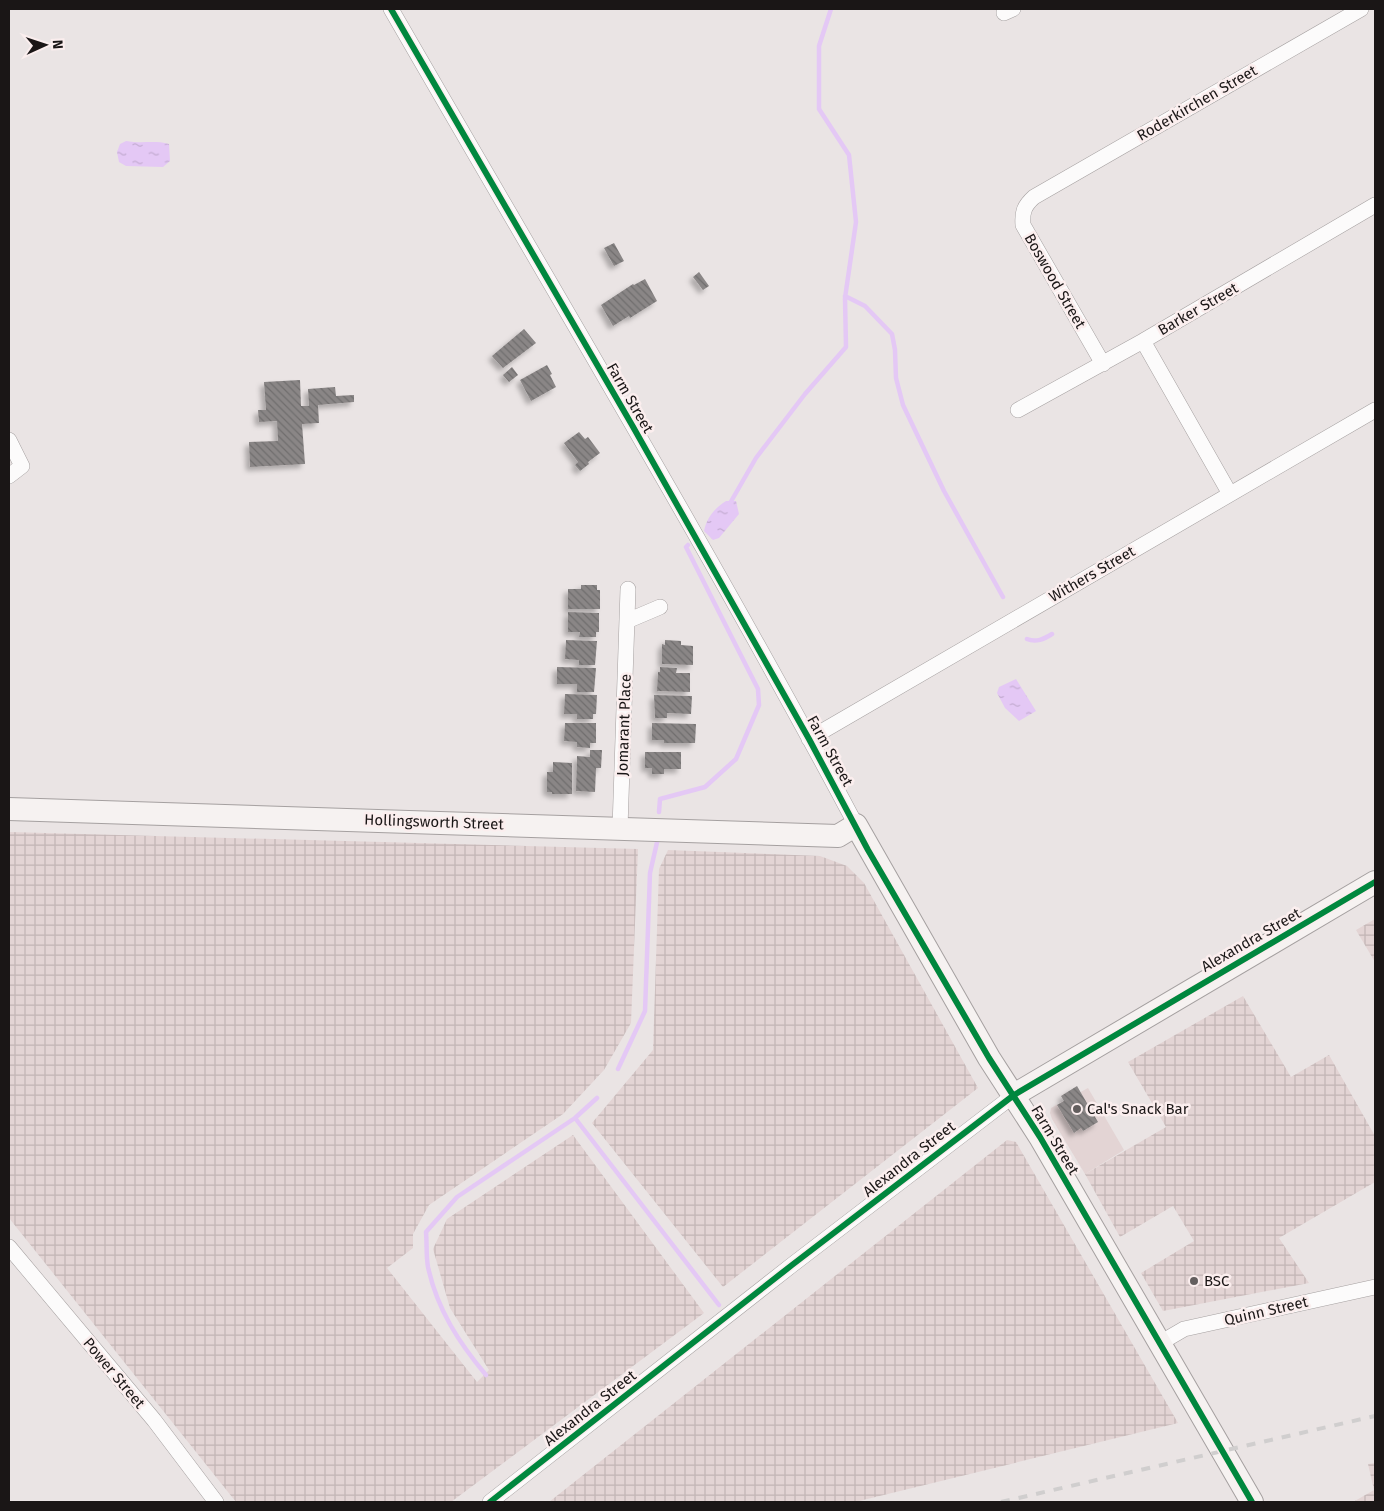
<svg xmlns="http://www.w3.org/2000/svg" width="1384" height="1511" viewBox="0 0 1384 1511" font-family="'Fira Sans',sans-serif">
<style>
.built{fill:#e3d4d4}
.industrial{fill:url(#industrial-grid)}
.water{fill:url(#water-ripples)}
.lines{fill:none;stroke-linecap:round;stroke-linejoin:round}
.stream{stroke:#e4c8f5;stroke-width:4.5}
.building{fill:url(#building-back-hatch);filter:url(#shadow)}
.street-casing{stroke:#a5a0a0;stroke-width:16}
.secondary-casing{stroke:#a5a0a0;stroke-width:24}
.street{stroke:#fcfbfb;stroke-width:15}
.secondary{stroke:#f6f2f1;stroke-width:22}
.rail{stroke:#d0cece;stroke-width:4;stroke-dasharray:9 9;stroke-linecap:butt}
.cycleway-casing{stroke:#fbeeee;stroke-width:9}
.cycleway{stroke:#00873e;stroke-width:6}
.poi-dot{fill:#635e5e;stroke:#fbeeee;stroke-width:2}
.labels{text-anchor:middle;stroke-width:5;stroke-linejoin:round;paint-order:stroke}
.street-label{font-size:15px;fill:#1a1616;stroke:#fbeeee}
.poi-label{font-size:15px;fill:#1a1616;stroke:#fbeeee;text-anchor:start}
</style>
<defs>
<pattern id="industrial-grid" width="8" height="8" patternUnits="userSpaceOnUse" patternTransform="scale(1.25)"><rect width="8" height="8" fill="#e3d4d4"/><path d="M0 4h8M4 0v8" fill="none" stroke="#c2b5b5"/></pattern>
<pattern id="water-ripples" width="26" height="14" patternUnits="userSpaceOnUse" patternTransform="scale(1.25)"><rect width="26" height="14" fill="#e4c8f5"/><path d="M2 4q2-2 4 0t4 0M15 11q2-2 4 0t4 0" fill="none" stroke="#c3abd1"/></pattern>
<pattern id="building-back-hatch" width="6" height="6" patternUnits="userSpaceOnUse" patternTransform="scale(1.25)"><rect width="6" height="6" fill="#8a8686"/><path d="M-1 5l2 2M0 0l6 6M5-1l2 2" fill="none" stroke="#706d6d"/></pattern>
<filter id="shadow"><feDropShadow dx="-4" dy="4" stdDeviation="2.5" flood-color="#0004"/></filter>
</defs>
<rect width="100%" height="100%" fill="#eae4e4"/>
<path class="built" d="M 1088,1088 L 1124,1150 L 1085,1174 L 1052,1119 L 1050,1113 L 1051,1108 Z"/>
<path class="industrial" d="M 9,832 L 638,849 L 631,1023 L 604,1070 L 563,1114 L 429,1205 L 413,1234 L 413,1248 L 387,1268 L 477,1382 L 489,1370 L 450,1308 L 433,1249 L 447,1219 L 573,1135 L 704,1313 L 451,1502 L 236,1502 L 9,1218 Z
M 668,850 L 820,856 L 847,866 L 864,883 L 978,1088 L 723,1287 L 592,1123 L 653,1050 L 659,869 Z
M 1375,919 L 1375,962 L 1356,930 Z
M 1243,996 L 1291,1077 L 1329,1055 L 1375,1136 L 1375,1182 L 1279,1238 L 1309,1283 L 1163,1311 L 1141,1273 L 1194,1241 L 1173,1206 L 1120,1237 L 1085,1174 L 1166,1127 L 1128,1062 Z
M 1007,1140 L 1016,1142 L 1178,1423 L 855,1502 L 549,1502 Z
M 1375,1463 L 1375,1502 L 1353,1502 L 1374,1490 L 1368,1464 Z"/>
<path class="water" d="M 126,141 C 141,144 155,140 169,144 L 170,161 L 163,167 L 126,166 L 119,162 L 117,152 L 120,144 Z
M 726,501 L 736,501 L 739,514 L 719,538 L 713,540 L 704,531 C 707,517 715,508 726,501 Z
M 1016,679 L 1036,711 L 1019,721 L 1005,708 L 997,693 L 999,687 Z"/>
<g class="lines">
<path class="stream" d="M 845,296 L 865,306 L 892,334 L 895,350 L 896,378 L 903,405 L 944,491 L 1003,597
M 729,505 L 756,458 L 805,394 L 846,347 L 845,298 L 856,222 L 849,155 L 819,109 L 819,46 L 831,9
M 1027,639 C 1036,643 1044,639 1052,634
M 659,812 L 660,799 L 705,787 L 736,759 L 759,705 L 758,689 L 686,547 L 688,545
M 618,1069 L 645,1011 L 650,873 L 658,838
M 575,1118 L 719,1305
M 486,1375 C 459,1343 437,1309 428,1267 C 426,1256 427,1243 426,1232 L 457,1197 L 575,1118 L 597,1098"/>
</g>
<path class="building" d="M 614,243 L 624,261 L 614,266 L 604,248 Z
M 699,272 L 709,286 L 703,290 L 693,277 Z
M 645,279 L 657,301 L 630,318 L 629,316 L 613,326 L 601,305 L 633,284 L 634,285 Z
M 524,329 L 536,343 L 503,368 L 492,356 Z
M 547,365 L 552,374 L 550,375 L 556,387 L 531,401 L 520,380 Z
M 512,367 L 518,375 L 509,382 L 503,375 Z
M 300,380 L 301,406 L 309,406 L 308,389 L 335,387 L 336,396 L 354,395 L 354,402 L 318,405 L 319,423 L 302,424 L 305,464 L 250,467 L 249,442 L 278,441 L 277,421 L 259,422 L 258,410 L 266,410 L 264,382 Z
M 579,432 L 585,439 L 588,437 L 600,453 L 588,462 L 589,464 L 580,471 L 575,465 L 578,462 L 564,443 Z
M 581,585 L 597,585 L 597,590 L 600,590 L 600,609 L 568,609 L 568,589 L 581,589 Z
M 568,612 L 599,613 L 599,632 L 596,632 L 596,637 L 579,637 L 580,632 L 568,632 Z
M 566,640 L 597,641 L 595,665 L 579,665 L 579,660 L 565,659 Z
M 665,640 L 681,641 L 681,645 L 693,646 L 693,665 L 662,664 L 662,644 L 665,645 Z
M 557,667 L 596,668 L 594,692 L 577,692 L 577,684 L 557,684 Z
M 660,667 L 677,668 L 676,673 L 690,673 L 690,692 L 657,691 L 658,672 L 660,672 Z
M 565,694 L 597,695 L 596,714 L 593,714 L 593,719 L 577,719 L 577,714 L 564,714 Z
M 654,695 L 692,696 L 691,714 L 667,713 L 667,718 L 655,718 Z
M 565,723 L 596,723 L 596,743 L 590,743 L 590,748 L 577,747 L 577,742 L 564,741 Z
M 652,723 L 696,724 L 695,743 L 664,743 L 664,740 L 652,740 Z
M 590,750 L 602,750 L 601,768 L 596,768 L 595,792 L 576,791 L 577,756 L 590,757 Z
M 645,752 L 681,752 L 681,769 L 664,769 L 664,774 L 652,774 L 652,768 L 645,768 Z
M 553,762 L 572,763 L 572,794 L 552,794 L 552,792 L 547,792 L 547,772 L 553,772 Z
M 1077,1086 L 1098,1122 L 1083,1131 L 1081,1128 L 1074,1133 L 1057,1105 L 1064,1101 L 1061,1096 Z"/>
<g class="lines">
<g class="street-casing">
<path id="street" d="M 391,9 C 547,280 709,549 856,825
M 1004,13 L 1013,9
M 1143,341 L 1230,494
M 1103,364 L 1023,225 C 1022,212 1024,206 1034,197 L 1361,9
M 1018,410 L 1143,341 L 1375,205
M 9,440 L 22,466 L 9,476
M 627,621 L 660,607
M 809,739 L 1375,410
M 620,828 L 628,589
M 9,1247 L 154,1420 L 216,1502
M 1160,1343 L 1184,1329 L 1375,1287
M 490,1502 L 792,1265 L 1014,1095"/>
</g>
<g class="secondary-casing">
<path id="secondary" d="M 9,809 L 838,836 L 856,825 L 989,1058 L 1040,1137 L 1252,1502
M 1014,1095 L 1375,882"/>
</g>
<use href="#street" class="street"/>
<use href="#secondary" class="secondary"/>
<path class="rail" d="M 1001,1502 L 1375,1416"/>
<g class="cycleway-casing">
<path id="cycleway" d="M 391,9 L 632,425 L 809,739 L 868,850 L 989,1058 L 1040,1137 L 1252,1502
M 490,1502 L 792,1265 L 1014,1095 L 1375,882"/>
</g>
<use href="#cycleway" class="cycleway"/>
</g>
<g class="poi-dot">
<circle cx="1077" cy="1109" r="5"/>
<circle cx="1194" cy="1281" r="5"/>
</g>
<g class="labels">
<g class="street-label">
<text transform="translate(1197 103) rotate(-30)" y="5">Roderkirchen Street</text>
<text transform="translate(1055 281) rotate(60)" y="5">Boswood Street</text>
<text transform="translate(1198 309) rotate(-30)" y="5">Barker Street</text>
<text transform="translate(630 398) rotate(60)" y="5">Farm Street</text>
<text transform="translate(1092 574) rotate(-30)" y="5">Withers Street</text>
<text transform="translate(624 725) rotate(-88)" y="5">Jomarant Place</text>
<text transform="translate(830 751) rotate(61)" y="5">Farm Street</text>
<text transform="translate(434 822) rotate(2)" y="5">Hollingsworth Street</text>
<text transform="translate(1251 940) rotate(-30)" y="5">Alexandra Street</text>
<text transform="translate(1055 1140) rotate(59)" y="5">Farm Street</text>
<text transform="translate(909 1159) rotate(-38)" y="5">Alexandra Street</text>
<text transform="translate(1266 1311) rotate(-13)" y="5">Quinn Street</text>
<text transform="translate(114 1373) rotate(50)" y="5">Power Street</text>
<text transform="translate(590 1408) rotate(-38)" y="5">Alexandra Street</text>
</g>
<g class="poi-label">
<text x="1087" y="1114">Cal's Snack Bar</text>
<text x="1204" y="1286">BSC</text>
</g>
</g>
<rect width="1384" height="1511" fill="none" stroke="#1a1616" stroke-width="20"/>
<g transform="translate(45 45) rotate(87)" stroke="#fbeeee" stroke-width="4" paint-order="stroke">
<path d="M0-4L9 19L0 12L-9 19Z" fill="#1a1616"/>
<text y="-8" font-size="14" font-weight="bold" text-anchor="middle" fill="#1a1616">N</text>
</g>
</svg>
